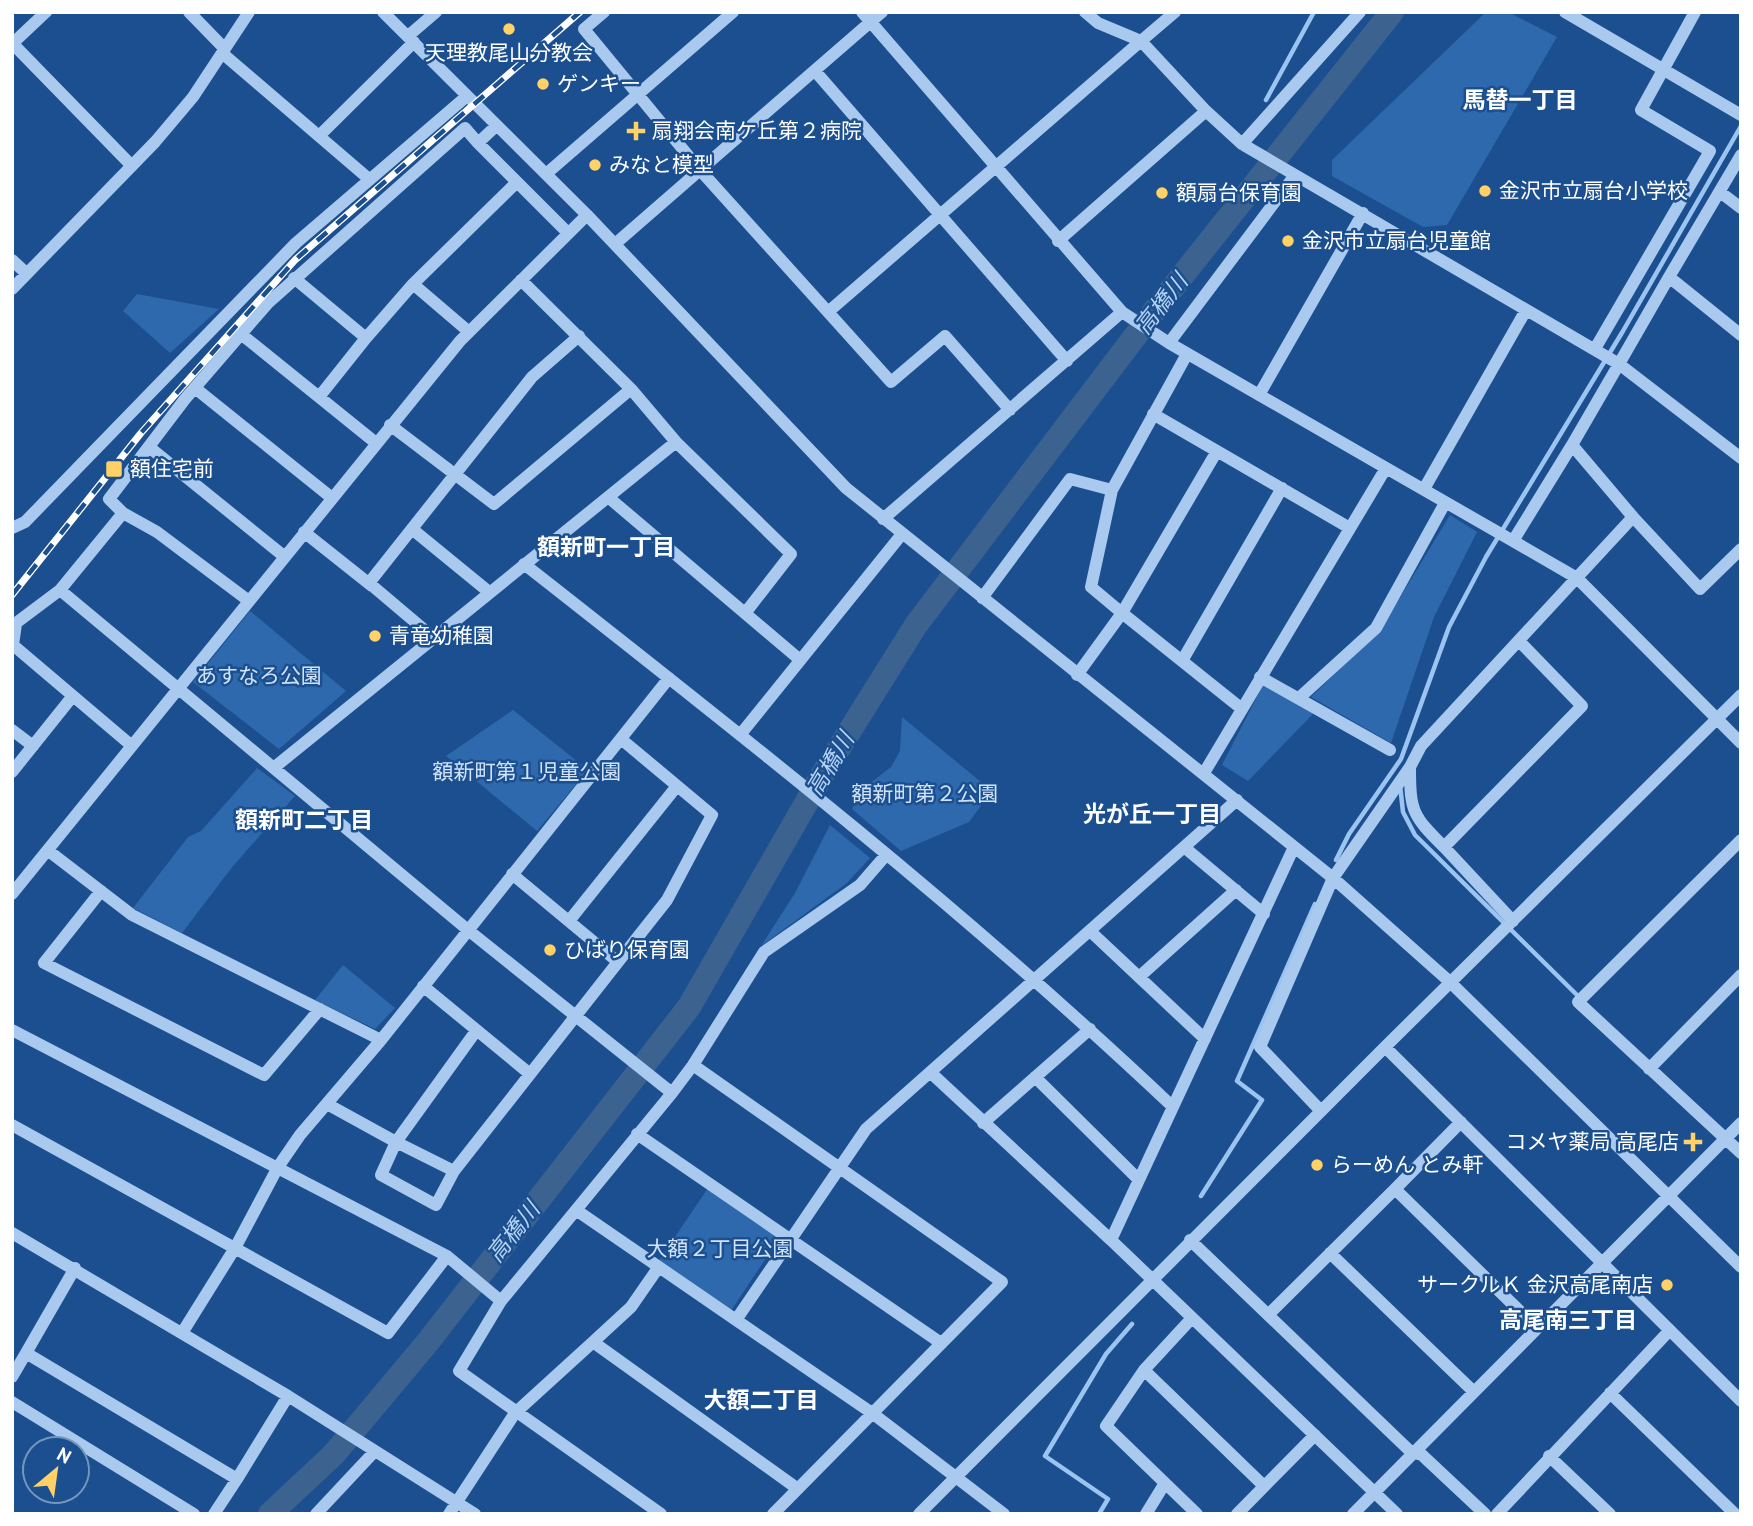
<svg xmlns="http://www.w3.org/2000/svg" width="1753" height="1526" viewBox="0 0 1753 1526" font-family="'PT Sans','Noto Sans JP',sans-serif">
<style>
.green{fill:#2e69ad}
.lines{fill:none;stroke-linecap:round;stroke-linejoin:round}
.stream{stroke:#9cc4f0;stroke-width:4.5}
.river{stroke:#3c6290;stroke-width:24}
.minor{stroke:#a9c9ee;stroke-width:12}
.rail-casing{stroke:#fff;stroke-width:7}
.rail{stroke:#1b4f8f;stroke-width:4.5;stroke-dasharray:13;stroke-linecap:butt}
.poi-dot{fill:#ffd166;stroke:#1b4f8f;stroke-width:2.5}
.labels{text-anchor:middle;stroke-width:5;stroke-linejoin:round;paint-order:stroke}
.poi-label{font-size:21px;fill:#fff;stroke:#1b4f8f;text-anchor:start}
.park-label{font-size:21px;fill:#cfe3fa;stroke:#1b4f8f}
.neighbourhood-label{font-size:23px;font-weight:bold;fill:#fff;stroke:#1b4f8f}
.water-label{font-size:23px;font-style:italic;fill:#b5d3f5;stroke:#1b4f8f}
</style>
<rect width="100%" height="100%" fill="#1b4f8f"/>
<path class="green" d="M 1486,12 L 1508,12 L 1557,37 L 1447,225 L 1423,227 L 1332,176 L 1332,160 Z
M 137,294 L 219,309 L 170,353 L 123,311 Z
M 1450,515 L 1477,532 L 1434,617 L 1391,743 L 1311,697 L 1381,629 Z
M 250,611 L 346,691 L 279,749 L 193,682 Z
M 1264,683 L 1314,713 L 1248,781 L 1222,765 Z
M 513,710 L 588,770 L 537,831 L 446,756 Z
M 902,717 L 992,791 L 969,822 L 901,851 L 852,809 L 865,787 L 891,767 L 900,751 Z
M 257,768 L 295,796 L 233,866 L 182,933 L 133,908 L 188,837 L 201,831 Z
M 830,825 L 870,858 L 847,883 L 761,946 L 795,893 Z
M 343,965 L 395,1008 L 375,1029 L 315,1000 Z
M 708,1188 L 781,1236 L 730,1312 L 658,1262 Z"/>
<g class="lines">
<path class="stream" d="M 1266,100 L 1314,12
M 1400,785 L 1403,812 L 1415,835 L 1580,998
M 1336,860 L 1349,834 L 1401,759 L 1449,627 L 1486,557 L 1623,331 L 1741,126
M 1201,1196 L 1262,1100 L 1237,1081 L 1315,904
M 1099,1514 L 1108,1499 L 1045,1456 L 1106,1354 L 1132,1324"/>
<path class="river" d="M 270,1514 L 334,1454 L 427,1343 L 689,1007 L 824,772 L 916,625 L 1155,310 L 1392,12"/>
<path class="minor" d="M 189,12 L 225,49
M 383,12 L 587,215 L 846,488 L 1333,878 L 1450,982 L 1741,1267
M 604,12 L 584,29 L 700,170 L 882,12
M 862,12 L 1122,312 L 1169,343 L 1386,468 L 1204,773
M 1085,12 L 1098,23 L 1141,41 L 1175,12
M 1565,12 L 1741,115
M 408,36 L 436,12
M 12,44 L 46,12
M 13,44 L 132,166
M 222,53 L 369,179
M 815,71 L 1067,361
M 320,135 L 414,42
M 478,143 L 568,233
M 1242,144 L 1619,364 L 1669,277 L 1741,335
M 546,174 L 733,12
M 1720,192 L 1741,208
M 1058,241 L 1206,111
M 615,244 L 700,170 L 828,312 L 1141,41 L 1206,111 L 1242,144 L 1360,12
M 12,260 L 27,274
M 1669,277 L 1741,155
M 294,278 L 366,338 L 413,284 L 468,331
M 413,284 L 517,182
M 12,289 L 155,142 L 193,97 L 249,12
M 828,312 L 891,382 L 945,336 L 1010,410
M 241,334 L 376,443
M 1169,343 L 1295,175
M 1596,347 L 1710,151 L 1641,110 L 1695,12
M 195,388 L 332,498
M 1259,395 L 1363,213
M 319,397 L 366,338
M 1153,414 L 1348,527
M 390,425 L 494,504 L 631,389
M 676,442 L 791,554 L 746,612
M 1572,445 L 1513,541 L 1577,578 L 1741,743
M 149,447 L 285,557
M 1217,451 L 1122,613 L 1242,709
M 1386,468 L 1513,541
M 1424,489 L 1526,310
M 608,497 L 799,659
M 123,513 L 157,532 L 249,601
M 1633,517 L 1700,589 L 1741,549
M 883,519 L 1122,312
M 12,528 L 25,522 L 296,243 L 467,96
M 412,529 L 489,592
M 304,532 L 372,586
M 524,564 C 746,738 968,913 1173,1107
M 60,590 L 468,930 L 672,1093 L 576,1210
M 982,598 L 1070,479 L 1112,490 L 1187,354
M 12,625 L 16,624 L 13,645 L 132,746
M 12,626 L 60,590 L 123,513 L 109,499 L 185,399 L 268,303 L 465,128 L 478,143 L 496,126
M 434,638 L 369,583 L 532,377 L 579,336
M 1182,661 L 1282,488
M 1077,675 L 1122,613 L 1091,587 L 1112,490
M 1260,677 L 1390,750
M 1299,698 L 1376,628 L 1445,503
M 12,730 L 33,746
M 740,735 L 902,534
M 276,766 L 676,442 L 631,389 L 521,280
M 1410,768 C 1410,812 1413,816 1444,847 L 1582,706 L 1519,641
M 12,772 L 72,697
M 1741,840 L 1578,1002 L 1741,1153
M 1184,847 L 1264,914
M 1294,847 L 1111,1240 L 1397,1514
M 1444,847 L 1513,921
M 50,852 L 132,915 L 381,1040
M 101,891 L 44,963 L 264,1075 L 320,1009
M 12,894 L 460,341 L 587,215
M 569,921 L 677,786
M 1090,931 L 1205,1039
M 618,962 L 667,900 L 712,815 L 621,739
M 1139,977 L 1236,890
M 423,986 L 530,1074
M 12,1030 L 447,1256 L 501,1301 L 576,1210 L 736,1320
M 1385,1047 L 1741,1401
M 1649,1069 L 1741,975
M 930,1072 L 1111,1240
M 1035,1077 L 1139,1180
M 672,1093 L 693,1065
M 327,1104 L 396,1142 L 381,1175 L 436,1205 L 454,1171 L 618,962 L 512,874
M 1321,1111 L 1260,1047 L 1333,878 L 1410,767 L 1421,746 L 1633,517 L 1572,445 L 1619,364 L 1741,458
M 983,1123 L 1090,1029
M 12,1125 L 388,1333 L 447,1256
M 637,1134 L 941,1343
M 454,1171 L 396,1142 L 476,1031
M 1395,1189 L 1461,1122
M 12,1233 L 288,1396 L 475,1514
M 1190,1240 L 1411,1452 L 1422,1455 L 1485,1514
M 1330,1253 L 1473,1391
M 75,1268 L 26,1353 L 237,1479 L 288,1396
M 501,1301 L 459,1371 L 661,1514
M 1270,1313 L 1395,1189 L 1537,1328
M 1192,1318 L 1144,1370 L 1106,1426 L 1197,1514
M 182,1333 L 235,1248 L 278,1167 L 300,1135 L 381,1040 L 669,678
M 593,1342 L 631,1307 L 658,1268
M 1144,1370 L 1264,1486
M 12,1377 L 26,1353
M 1610,1393 L 1735,1514
M 12,1402 L 194,1514
M 1549,1456 L 1610,1514
M 214,1514 L 237,1479
M 316,1514 L 375,1451
M 449,1514 L 515,1413 L 593,1342 L 798,1489
M 773,1514 L 1002,1282 L 693,1065 L 764,952 L 860,885 L 886,855
M 919,1514 L 1385,1047 L 1741,695
M 1004,1514 L 872,1413 L 736,1320 L 866,1129 L 1237,800
M 1146,1514 L 1165,1483
M 1237,1514 L 1315,1435
M 1353,1514 L 1741,1123
M 1497,1514 L 1670,1330"/>
<g class="rail-casing">
<path id="rail" d="M 12,595 L 141,433 L 295,260 L 580,12"/>
</g>
<use href="#rail" class="rail"/>
</g>
<g class="poi-dot">
<circle cx="509" cy="29" r="7"/>
<circle cx="543" cy="84" r="7"/>
<path d="M632.5 120.5h7v7h7v7h-7v7h-7v-7h-7v-7h7z"/>
<circle cx="595" cy="165" r="7"/>
<circle cx="1485" cy="191" r="7"/>
<circle cx="1162" cy="193" r="7"/>
<circle cx="1288" cy="241" r="7"/>
<rect x="105" y="460" width="18" height="18" rx="3.5"/>
<circle cx="375" cy="636" r="7"/>
<circle cx="550" cy="950" r="7"/>
<path d="M1689.5 1131.5h7v7h7v7h-7v7h-7v-7h-7v-7h7z"/>
<circle cx="1317" cy="1165" r="7"/>
<circle cx="1667" cy="1285" r="7"/>
</g>
<g class="labels">
<g class="poi-label">
<text x="509" y="60" text-anchor="middle">天理教尾山分教会</text>
<text x="557" y="91">ゲンキー</text>
<text x="652" y="138">扇翔会南ケ丘第２病院</text>
<text x="609" y="172">みなと模型</text>
<text x="1499" y="198">金沢市立扇台小学校</text>
<text x="1176" y="200">額扇台保育園</text>
<text x="1302" y="248">金沢市立扇台児童館</text>
<text x="130" y="476">額住宅前</text>
<text x="389" y="643">青竜幼稚園</text>
<text x="564" y="957">ひばり保育園</text>
<text x="1679" y="1149" text-anchor="end">コメヤ薬局 高尾店</text>
<text x="1331" y="1172">らーめん とみ軒</text>
<text x="1653" y="1292" text-anchor="end">サークルＫ 金沢高尾南店</text>
</g>
<g class="park-label">
<text x="259" y="683">あすなろ公園</text>
<text x="527" y="779">額新町第１児童公園</text>
<text x="925" y="801">額新町第２公園</text>
<text x="720" y="1256">大額２丁目公園</text>
</g>
<g class="neighbourhood-label">
<text x="1520" y="108">馬替一丁目</text>
<text x="606" y="555">額新町一丁目</text>
<text x="1152" y="822">光が丘一丁目</text>
<text x="304" y="828">額新町二丁目</text>
<text x="1568" y="1328">高尾南三丁目</text>
<text x="761" y="1408">大額二丁目</text>
</g>
<g class="water-label">
<text transform="translate(1161 304) rotate(-52)" y="8">高橋川</text>
<text transform="translate(830 764) rotate(-59)" y="8">高橋川</text>
<text transform="translate(513 1232) rotate(-52)" y="8">高橋川</text>
</g>
</g>
<rect width="1753" height="1526" fill="none" stroke="#ffffff" stroke-width="28"/>
<g transform="translate(56 1470) rotate(29)"><circle r="33" fill="#1b4f8f" stroke="#7695bc" stroke-width="2"/>
<path d="M0-5L12 26L0 18L-12 26Z" fill="#ffd166"/>
<text y="-10" font-size="19" font-weight="bold" text-anchor="middle" fill="#ffffff">N</text>
</g>
</svg>
